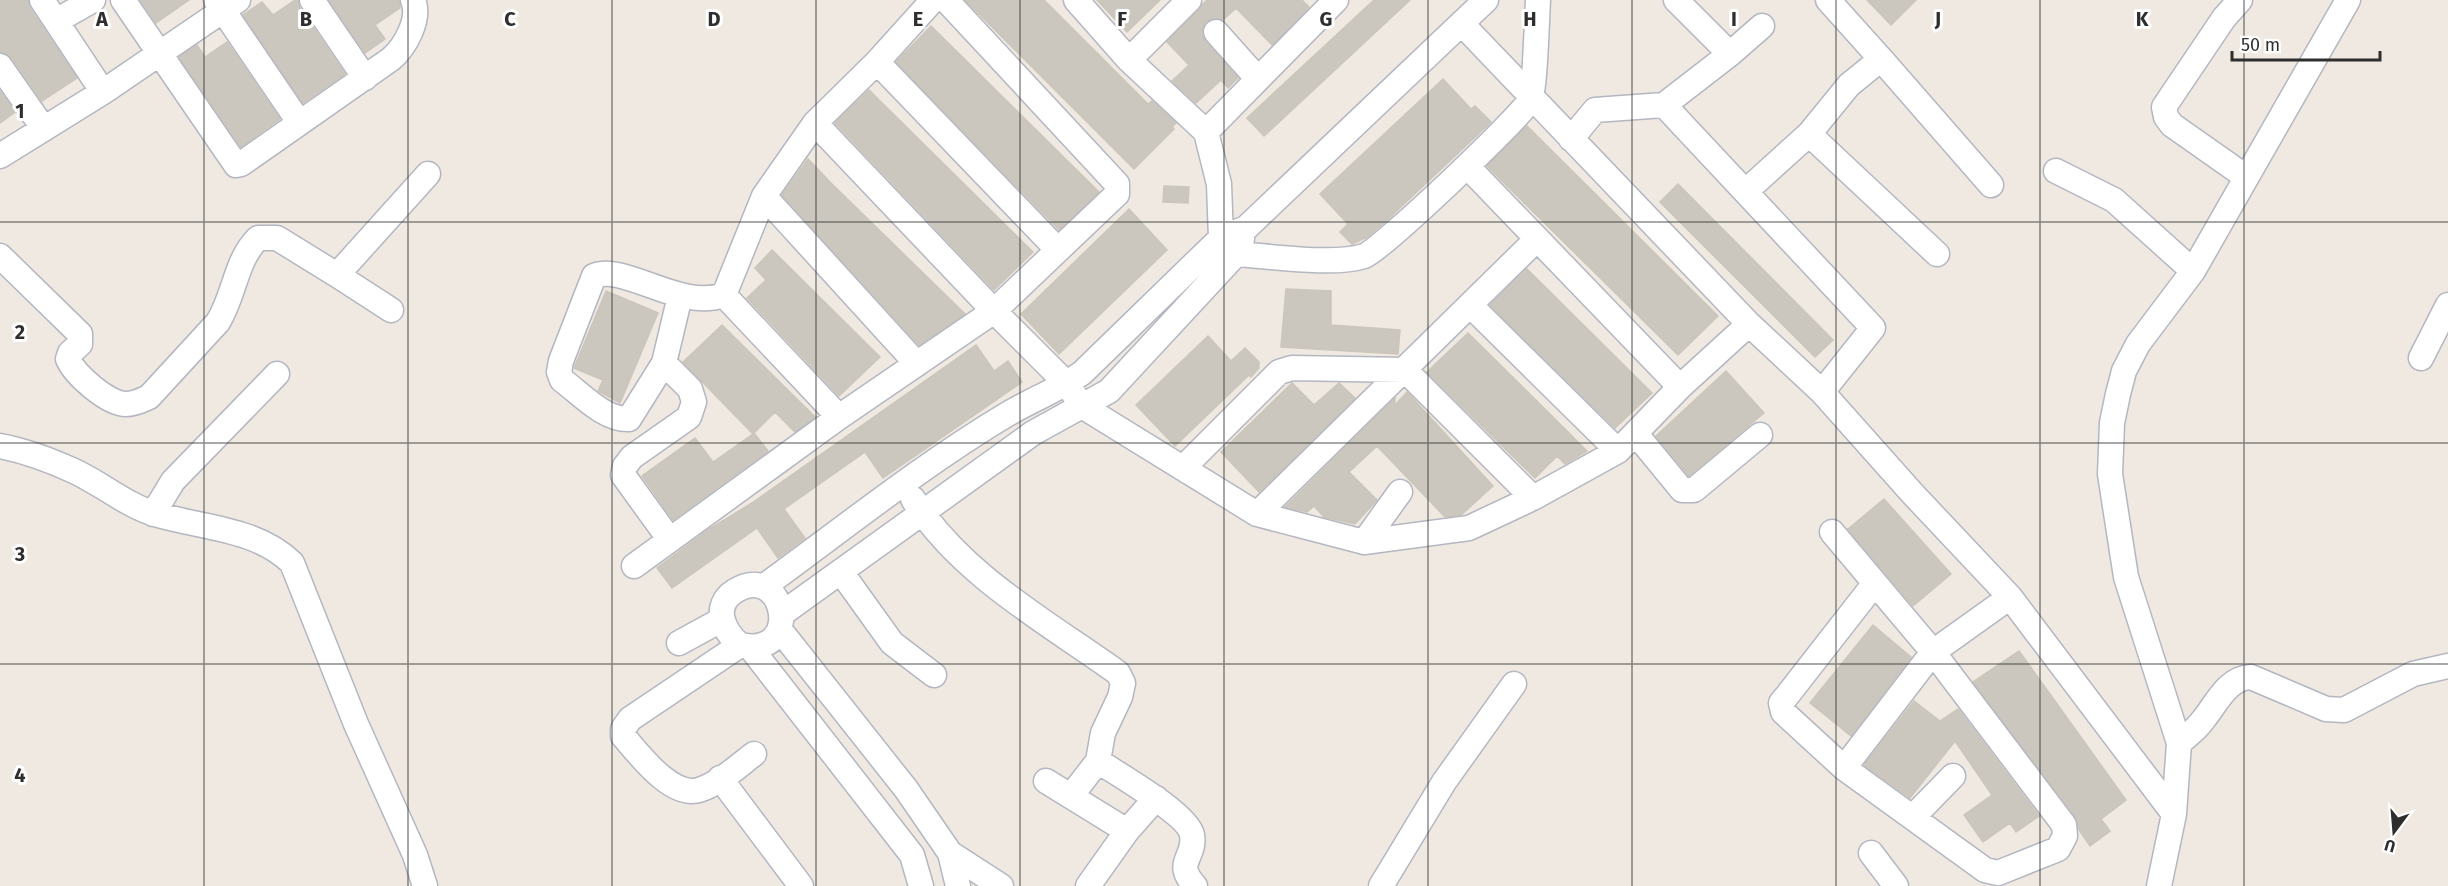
<svg xmlns="http://www.w3.org/2000/svg" width="2448" height="886" viewBox="0 0 2448 886" font-family="'Fira Sans',sans-serif">
<style>
.building{fill:#cbc7bf;stroke:#cbc5ba;stroke-width:1.5}
.lines{fill:none;stroke-linecap:round;stroke-linejoin:round}
.minor-casing{stroke:#b4b7c1;stroke-width:27}
.minor{stroke:#fff;stroke-width:24}
.grid{fill:none;stroke:#2e2e2e;stroke-width:1.5;stroke-opacity:0.55}
.grid-label{font-size:20px;text-anchor:middle;font-weight:bold;fill:#2e2e2e;stroke:#fff;stroke-width:6;stroke-linejoin:round;paint-order:stroke}
</style>
<rect width="100%" height="100%" fill="#efe9e1"/>
<path class="building" d="M 0,0 L 28,0 L 30,8 L 77,78 L 42,101 L 12,58 L 0,52 Z
M 140,0 L 189,0 L 156,23 Z
M 295,0 L 298,0 L 300,8 L 345,74 L 303,103 L 243,15 L 262,2 L 273,15 Z
M 329,0 L 399,0 L 400,8 L 375,25 L 385,39 L 365,53 Z
M 965,0 L 1044,0 L 1148,104 L 1152,101 L 1176,123 L 1172,127 L 1174,129 L 1134,169 Z
M 1097,0 L 1160,0 L 1127,32 Z
M 1207,0 L 1302,0 L 1309,7 L 1272,45 L 1236,8 L 1223,20 L 1214,18 L 1207,21 L 1202,28 L 1205,41 L 1238,78 L 1228,88 L 1221,80 L 1196,103 L 1172,81 L 1189,65 L 1167,42 Z
M 1374,0 L 1410,0 L 1264,136 L 1247,118 Z
M 1867,0 L 1916,0 L 1891,25 Z
M 931,26 L 1099,192 L 1059,230 L 896,62 Z
M 227,42 L 280,119 L 241,147 L 179,57 L 197,45 L 205,57 Z
M 1443,79 L 1471,109 L 1475,106 L 1491,122 L 1386,221 L 1367,237 L 1352,244 L 1340,232 L 1348,224 L 1320,194 Z
M 869,90 L 1033,252 L 994,290 L 835,123 Z
M 0,91 L 15,112 L 0,123 Z
M 1527,126 L 1718,316 L 1678,355 L 1487,166 Z
M 808,159 L 832,184 L 965,314 L 919,345 L 782,195 Z
M 1678,184 L 1833,340 L 1815,357 L 1660,202 Z
M 1164,186 L 1189,187 L 1188,203 L 1163,202 Z
M 1129,209 L 1167,250 L 1059,354 L 1021,314 Z
M 772,250 L 880,357 L 839,396 L 747,298 L 766,280 L 755,268 Z
M 1527,269 L 1652,393 L 1615,428 L 1490,305 Z
M 1286,289 L 1331,291 L 1331,325 L 1400,330 L 1398,354 L 1281,347 Z
M 606,291 L 658,313 L 620,403 L 598,391 L 603,380 L 574,368 Z
M 722,325 L 815,417 L 795,432 L 775,412 L 754,433 L 768,451 L 673,520 L 642,476 L 695,438 L 713,462 L 753,434 L 683,362 Z
M 1468,333 L 1564,428 L 1587,451 L 1565,464 L 1557,456 L 1535,478 L 1442,387 L 1427,372 Z
M 1208,336 L 1231,361 L 1245,348 L 1259,362 L 1259,368 L 1251,377 L 1249,375 L 1175,446 L 1136,405 Z
M 976,345 L 994,371 L 1008,361 L 1022,382 L 883,478 L 865,452 L 784,509 L 805,538 L 778,558 L 757,528 L 672,588 L 657,568 L 709,529 L 752,503 Z
M 1726,371 L 1764,413 L 1689,476 L 1656,436 Z
M 1292,383 L 1314,405 L 1339,383 L 1355,398 L 1259,492 L 1221,452 Z
M 1407,392 L 1493,486 L 1461,515 L 1445,517 L 1377,446 L 1349,472 L 1377,500 L 1355,524 L 1324,517 L 1314,506 L 1307,512 L 1285,507 L 1395,398 L 1395,405 Z
M 1884,499 L 1951,574 L 1913,606 L 1848,529 Z
M 1873,625 L 1911,657 L 1851,736 L 1810,703 Z
M 2019,651 L 2126,800 L 2101,819 L 2110,831 L 2090,846 L 2079,830 L 2075,816 L 1973,682 Z
M 1914,701 L 1940,721 L 1958,709 L 2039,816 L 2016,832 L 2010,823 L 1983,842 L 1964,815 L 1992,795 L 1955,741 L 1910,798 L 1864,765 Z"/>
<g class="lines">
<g class="minor-casing">
<path id="minor" d="M 42,0 L 103,92
M 123,0 L 236,165 L 241,164 L 391,59 C 405,47 421,19 413,0
M 216,0 L 299,122
M 312,0 L 365,78
M 1076,0 L 1129,60 L 1206,132
M 1336,0 L 1206,132 L 1219,184 L 1221,238 L 1236,254 C 1269,256 1334,266 1364,256 C 1380,251 1519,119 1530,100 C 1535,92 1537,15 1538,0
M 2240,0 L 2224,18 L 2164,107 L 2166,117 L 2172,125 L 2246,177
M 56,21 L 93,0
M 1462,24 L 1749,324 L 1822,392 L 1912,493 L 2010,597 L 2174,814
M 1216,32 L 1257,78
M 1730,54 L 1762,26
M 1881,59 L 1991,185
M 1129,60 L 1189,0
M 877,62 L 1058,250
M 0,66 L 44,129
M 1664,105 L 1730,54 L 1676,0
M 815,123 L 994,311 L 1067,384 L 1082,406 L 1257,514 L 1364,542 L 1469,528 L 1533,498 L 1618,451 L 1680,387 L 1749,324
M 1809,134 L 1937,254
M 1571,139 L 1595,110 L 1664,105 L 1873,328 L 1822,392
M 0,156 L 103,92 L 238,0
M 1467,166 L 1680,387
M 2056,171 L 2114,200 L 2193,271
M 1746,191 L 1809,134 L 1849,85 L 1881,59 L 1828,0
M 764,196 L 917,364
M 0,256 L 80,334 L 80,344 L 70,353 L 68,359 C 75,375 108,404 126,404 C 135,404 142,400 149,397 L 218,322 C 235,295 235,261 258,238 L 277,238 L 337,275 L 428,174
M 337,275 L 391,310
M 724,295 L 839,417
M 680,296 L 664,363 L 629,419 C 604,420 581,394 562,380 L 559,372 L 561,361 L 594,276 C 624,263 680,311 724,295 L 764,196 L 815,123 L 877,62 L 933,0
M 1471,306 L 1618,451
M 2421,358 L 2448,305
M 664,363 L 690,389 L 694,402 L 689,417 L 632,457 L 625,466 L 623,475 L 670,540
M 1636,434 L 1682,490 L 1694,490 L 1760,435
M 0,446 C 26,451 50,460 74,471 C 102,484 126,505 155,514 C 202,528 256,528 292,563 L 356,724 L 415,855 L 425,886
M 1184,467 L 1279,372 L 1292,368 L 1405,370 L 1533,498
M 913,499 C 961,575 1047,622 1118,673 L 1123,683 L 1120,697 L 1103,733 L 1098,761 L 1071,796
M 153,514 L 173,481 L 277,374
M 1257,514 L 1537,239
M 1832,532 L 1933,652 L 2064,825 L 2065,836 L 2058,849 L 1998,873 L 1985,870 L 1844,768 L 1783,712 L 1781,703 L 1786,697 L 1875,583
M 1364,542 L 1400,492
M 634,566 L 839,417 L 994,311 L 1117,194 L 1117,184 L 946,0
M 841,572 L 892,643 L 934,675
M 763,587 C 843,529 921,466 1006,415 C 1031,400 1058,390 1082,373 L 1221,238 L 1246,228 L 1486,0
M 783,613 L 1033,433 L 1109,391 L 1236,254 L 1242,239
M 780,630 L 906,789 L 950,853 L 958,886
M 679,643 L 721,620
M 740,645 C 724,632 711,606 735,591 C 785,560 805,659 740,645 L 630,719 L 623,729 L 623,736 C 639,754 671,798 699,790 C 719,784 738,766 754,754
M 750,647 L 912,855 L 921,886
M 2179,743 C 2187,736 2197,729 2203,720 C 2217,703 2227,678 2251,677 L 2326,709 L 2344,710 L 2413,674 L 2448,666
M 1098,761 C 1117,774 1188,814 1192,835 C 1196,858 1173,862 1195,886
M 1844,768 L 1933,652 L 2010,597
M 720,778 L 801,886
M 1046,781 L 1127,831
M 1913,817 L 1953,776
M 950,853 L 1001,886
M 1871,853 L 1896,886
M 1088,886 L 1127,831 L 1156,798
M 1381,886 L 1444,782 L 1514,684
M 2159,886 L 2174,814 L 2179,743 L 2126,577 L 2110,474 L 2112,423 L 2118,394 L 2124,371 L 2138,344 L 2193,271 L 2348,0"/>
</g>
<use href="#minor" class="minor"/>
</g>
<path class="grid" d="M 204,0 L 204,886M 408,0 L 408,886M 612,0 L 612,886M 816,0 L 816,886M 1020,0 L 1020,886M 1224,0 L 1224,886M 1428,0 L 1428,886M 1632,0 L 1632,886M 1836,0 L 1836,886M 2040,0 L 2040,886M 2244,0 L 2244,886M 0,222 L 2448,222M 0,443 L 2448,443M 0,664 L 2448,664"/>
<g class="grid-label">
<text x="102" y="26">A</text>
<text x="306" y="26">B</text>
<text x="510" y="26">C</text>
<text x="714" y="26">D</text>
<text x="918" y="26">E</text>
<text x="1122" y="26">F</text>
<text x="1326" y="26">G</text>
<text x="1530" y="26">H</text>
<text x="1734" y="26">I</text>
<text x="1938" y="26">J</text>
<text x="2142" y="26">K</text>
<text x="20" y="118">1</text>
<text x="20" y="339">2</text>
<text x="20" y="561">3</text>
<text x="20" y="782">4</text>
</g>
<g transform="translate(2394 832) rotate(196)" stroke="#ffffff" stroke-width="4.5" paint-order="stroke">
<path d="M0-4.5L10 22L0 15L-10 22Z" fill="#2e2e2e"/>
<text y="-9" font-size="16" font-weight="bold" text-anchor="middle" fill="#2e2e2e">U</text>
</g>
<path d="M2232 51v9h148v-9" fill="none" stroke="#2e2e2e" stroke-width="3"/>
<text x="2241" y="51" font-size="18" fill="#2e2e2e" stroke="#ffffff" stroke-width="4.5" paint-order="stroke">50 m</text>
</svg>
